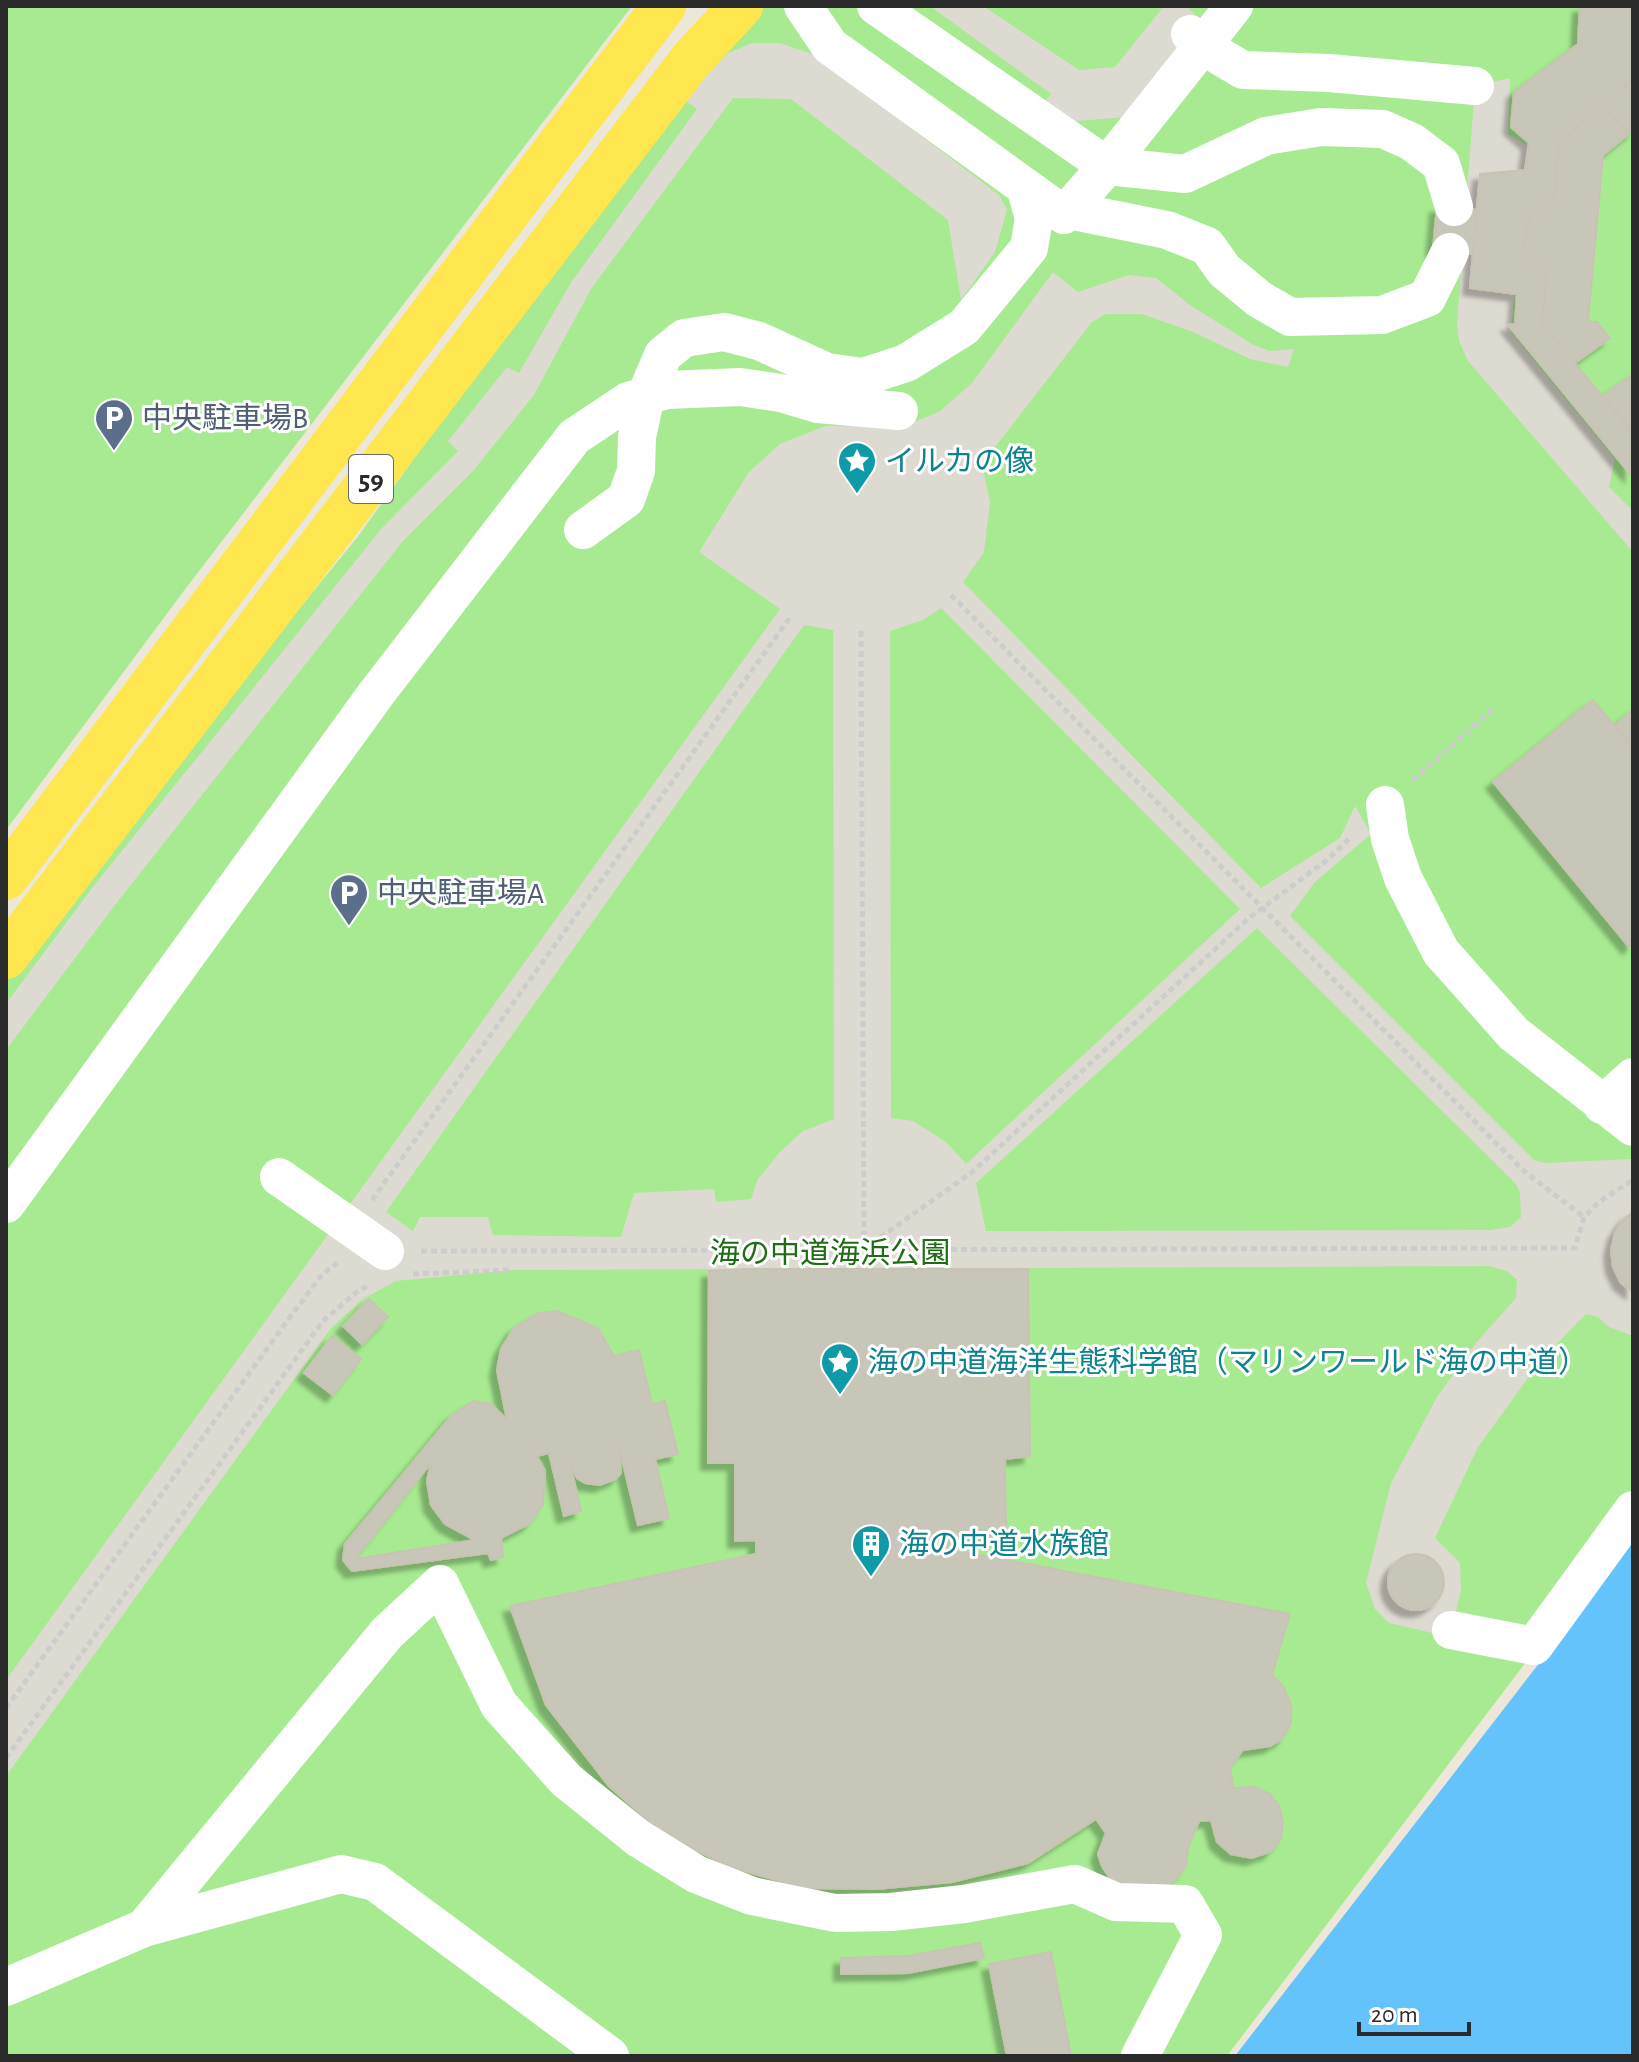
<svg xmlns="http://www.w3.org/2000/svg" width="1639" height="2062" viewBox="0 0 1639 2062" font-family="'Alegreya Sans','Noto Sans JP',sans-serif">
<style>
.green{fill:#a7ea91}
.plaza{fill:#dddad1;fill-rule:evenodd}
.water{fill:#63c3fa}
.building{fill:#c8c5b9;stroke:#c9c3b4;stroke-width:2;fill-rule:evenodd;filter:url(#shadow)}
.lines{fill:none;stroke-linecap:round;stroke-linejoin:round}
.path{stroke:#ccc;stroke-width:5;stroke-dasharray:6 4;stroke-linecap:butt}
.minor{stroke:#fff;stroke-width:38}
.major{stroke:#fee64f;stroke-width:44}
.labels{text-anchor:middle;stroke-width:6;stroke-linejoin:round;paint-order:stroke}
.shield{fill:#fff;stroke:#6a6a6a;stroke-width:2}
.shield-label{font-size:28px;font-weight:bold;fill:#2a2a2a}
.service-label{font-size:30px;fill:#4e5e75;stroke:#fff;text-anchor:start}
.culture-label{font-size:30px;fill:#0d838f;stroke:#fff;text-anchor:start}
.park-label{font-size:30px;fill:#1d6e13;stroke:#fff}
</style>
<defs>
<filter id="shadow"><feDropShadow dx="-7" dy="7" stdDeviation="2" flood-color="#0004"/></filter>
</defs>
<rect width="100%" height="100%" fill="#ede7da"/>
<path class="green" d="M 6,6 L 632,6 L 183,592 L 6,830 Z
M 740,6 L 1633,6 L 1633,1521 L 1227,2056 L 6,2056 L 6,1024 L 190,767 L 94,886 L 6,1004 L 6,981 L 83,877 L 359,535 Z"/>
<path class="plaza" d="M 930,6 L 983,6 L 1079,70 L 1115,67 L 1164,6 L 1186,6 L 1201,20 L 1125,117 L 1066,122 L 1043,104 L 1051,94 Z
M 752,43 L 780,43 L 815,55 L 999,195 L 1007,210 L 995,252 L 961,300 L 948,220 L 791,99 L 733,98 L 591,289 L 534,395 L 473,471 L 403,541 L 118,901 L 6,1050 L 6,1004 L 94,886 L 382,528 L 458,451 L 448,441 L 507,367 L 519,373 L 572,281 L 697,109 L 686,101 L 704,77 L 728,53 Z
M 1510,78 L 1508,134 L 1529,146 L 1511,332 L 1615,459 L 1609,487 L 1633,511 L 1633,552 L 1468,361 L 1459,341 L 1457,323 L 1475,86 Z
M 1053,272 L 1078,292 L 1129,275 L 1156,278 L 1190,305 L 1252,344 L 1269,351 L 1294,349 L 1288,367 L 1250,359 L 1193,332 L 1142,314 L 1106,314 L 1092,322 L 982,464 L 990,502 L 984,552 L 963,582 L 1261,888 L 1340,838 L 1355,806 L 1371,834 L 1315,882 L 1290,916 L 1534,1160 L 1545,1163 L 1631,1159 L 1633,1147 L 1633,1336 L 1609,1327 L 1598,1317 L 1586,1314 L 1541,1360 L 1478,1447 L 1435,1538 L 1460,1563 L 1461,1590 L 1450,1637 L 1389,1623 L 1375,1609 L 1366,1583 L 1391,1483 L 1437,1397 L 1476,1343 L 1516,1298 L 1517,1280 L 1507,1271 L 1489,1266 L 512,1270 L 396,1281 L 363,1299 L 332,1327 L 6,1776 L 6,1680 L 780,609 L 699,552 L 749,472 L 780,444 L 825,426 L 903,426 L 939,412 L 972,383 ZM 941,608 L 1240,909 L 966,1164 L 946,1142 L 913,1121 L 891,1118 L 890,631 L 923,620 ZM 804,625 L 833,630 L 834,1119 L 803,1131 L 780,1152 L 758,1179 L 751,1199 L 716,1202 L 714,1189 L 634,1193 L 621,1237 L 493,1235 L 488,1217 L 420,1217 L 413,1231 L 386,1212 ZM 1257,928 L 1516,1184 L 1520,1193 L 1521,1217 L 1510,1227 L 1490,1230 L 986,1231 L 976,1183 Z"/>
<path class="water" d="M 1633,1542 L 1633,2056 L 1235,2056 Z"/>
<path class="building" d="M 1580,6 L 1633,6 L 1633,79 L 1559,143 L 1554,201 L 1528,219 L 1524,245 L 1547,272 L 1542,324 L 1633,433 L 1631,475 L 1508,325 L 1515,324 L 1517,294 L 1470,288 L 1480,174 L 1525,170 L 1529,143 L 1511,127 L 1514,92 L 1578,44 Z
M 1633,79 L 1633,131 L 1629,134 L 1603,105 Z
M 1603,105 L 1629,134 L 1603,155 L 1588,322 L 1597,322 L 1610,338 L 1575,363 L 1542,324 L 1547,272 L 1524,245 L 1528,219 L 1554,201 L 1559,143 Z
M 1437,206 L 1477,210 L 1473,254 L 1433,250 Z
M 1633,374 L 1633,433 L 1603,396 Z
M 1593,700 L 1633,748 L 1633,944 L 1629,947 L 1493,782 Z
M 1633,709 L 1633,748 L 1615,725 Z
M 1633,1212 L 1633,1292 L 1621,1283 L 1613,1267 L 1611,1250 L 1615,1233 L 1625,1218 Z
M 747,1269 L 1028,1269 L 1030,1456 L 1005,1459 L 1006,1536 L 964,1537 L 964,1552 L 1290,1614 L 1272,1675 L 1283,1686 L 1291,1704 L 1291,1723 L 1283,1738 L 1270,1746 L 1243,1750 L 1230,1767 L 1233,1788 L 1254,1787 L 1270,1794 L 1279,1806 L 1283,1822 L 1281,1839 L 1270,1852 L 1252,1858 L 1231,1854 L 1217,1842 L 1211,1820 L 1199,1821 L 1188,1848 L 1186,1866 L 1173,1882 L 1153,1891 L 1128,1890 L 1111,1880 L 1102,1866 L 1098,1854 L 1106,1833 L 1096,1819 L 1028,1863 L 952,1882 L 876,1889 L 803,1888 L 731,1867 L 664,1835 L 609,1786 L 546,1705 L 510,1606 L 756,1554 L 756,1540 L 735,1541 L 735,1463 L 708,1463 L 709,1271 Z
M 369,1299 L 388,1317 L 362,1344 L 343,1326 Z
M 557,1311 L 598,1328 L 614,1356 L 639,1350 L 652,1404 L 665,1401 L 678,1454 L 655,1459 L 669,1518 L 638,1525 L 620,1451 L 621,1473 L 616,1479 L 600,1485 L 585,1483 L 577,1478 L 570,1463 L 581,1511 L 564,1516 L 549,1453 L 537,1456 L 545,1471 L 543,1505 L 529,1524 L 501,1538 L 503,1557 L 491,1560 L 488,1553 L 352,1571 L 343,1560 L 345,1544 L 452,1415 L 473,1401 L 491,1404 L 507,1420 L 497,1370 L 501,1349 L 514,1328 L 538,1313 ZM 431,1463 L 427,1481 L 431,1505 L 445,1524 L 475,1540 L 355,1559 Z
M 332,1336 L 361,1359 L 333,1395 L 304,1373 Z
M1388 1582a28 28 0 1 1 56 0a28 28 0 1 1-56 0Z
M 980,1943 L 984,1958 L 908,1973 L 841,1974 L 841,1958 L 908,1956 Z
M 1051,1952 L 1071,2056 L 1007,2056 L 989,1964 Z"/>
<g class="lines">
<path class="path" d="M 951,595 L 1525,1172 L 1584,1217
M 861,631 L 864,1248
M 1413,780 L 1493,709
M 372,1200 L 791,616
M 864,1249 L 971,1173 L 1249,918 L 1327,860 L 1352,836
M 421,1251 L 1575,1248 L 1584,1217 L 1599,1202 L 1633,1180
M 413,1274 L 512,1270
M 6,1708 L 293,1313 L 322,1275 L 337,1263
M 6,1758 L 323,1321 L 358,1291 L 370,1285"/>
<path class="minor" d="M 803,6 L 830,46 L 1064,215 L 1107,166 L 1234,6
M 876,6 L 1107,166 L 1185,174 L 1266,136 L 1321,127 L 1383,129 L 1412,142 L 1441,164 L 1454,207
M 1190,34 L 1221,57 L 1243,70 L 1329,73 L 1475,86
M 1068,210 L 1167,230 L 1207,246 L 1224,270 L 1259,299 L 1290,317 L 1382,315 L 1427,298 L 1450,252
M 583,530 L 626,499 L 636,471 L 637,437 L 646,395 L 663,355 L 684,338 L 724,332 L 759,341 L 827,372 L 863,377 L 906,363 L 964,327 L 1029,248 L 1034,218 L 1026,190
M 1385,805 L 1390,839 L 1403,878 L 1441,952 L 1514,1034 L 1633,1127
M 1602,1105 L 1633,1077
M 279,1177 L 385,1251
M 6,1204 L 376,694 L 574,437 L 628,401 L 667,390 L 740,387 L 781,393 L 818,404 L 899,411
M 1451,1630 L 1534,1646 L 1633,1510
M 144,1928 L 387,1633 L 440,1584 L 499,1705 L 566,1780 L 638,1838 L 696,1874 L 752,1896 L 835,1913 L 891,1912 L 964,1904 L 1075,1884 L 1116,1902 L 1185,1904 L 1203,1935 L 1140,2056
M 6,1987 L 144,1928 L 341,1874 L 375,1882 L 610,2056"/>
<path class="major" d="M 6,878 L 664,6
M 6,957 L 691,60 L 741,6"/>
</g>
<defs>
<g id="parking-pin" transform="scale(2)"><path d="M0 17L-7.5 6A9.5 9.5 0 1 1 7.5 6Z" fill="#5c6f8a" stroke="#fff"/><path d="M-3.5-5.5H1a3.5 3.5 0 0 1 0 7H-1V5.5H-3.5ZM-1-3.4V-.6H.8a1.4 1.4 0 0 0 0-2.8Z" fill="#fff"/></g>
<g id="sight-pin" transform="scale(2)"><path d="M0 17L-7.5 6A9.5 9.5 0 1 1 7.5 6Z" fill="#0f9aa8" stroke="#fff"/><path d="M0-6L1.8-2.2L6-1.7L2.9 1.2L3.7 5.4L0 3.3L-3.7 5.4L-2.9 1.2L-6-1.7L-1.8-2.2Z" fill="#fff"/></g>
<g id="building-pin" transform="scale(2)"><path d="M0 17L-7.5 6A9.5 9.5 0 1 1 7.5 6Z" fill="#0f9aa8" stroke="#fff"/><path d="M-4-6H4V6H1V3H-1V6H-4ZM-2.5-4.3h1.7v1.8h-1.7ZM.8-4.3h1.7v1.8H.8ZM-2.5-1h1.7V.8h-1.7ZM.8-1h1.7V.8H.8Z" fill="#fff"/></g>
</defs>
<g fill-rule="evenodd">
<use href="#parking-pin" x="114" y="418"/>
<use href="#sight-pin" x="857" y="461"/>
<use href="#parking-pin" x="349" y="893"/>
<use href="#sight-pin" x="840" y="1362"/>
<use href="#building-pin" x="871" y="1544"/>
</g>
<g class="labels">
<rect class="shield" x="349" y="455" width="44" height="48" rx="6"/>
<g class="shield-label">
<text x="371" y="489">59</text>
</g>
<g class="service-label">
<text x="142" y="428">中央駐車場B</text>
<text x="377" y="903">中央駐車場A</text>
</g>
<g class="culture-label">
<text x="885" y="471">イルカの像</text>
<text x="868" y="1372">海の中道海洋生態科学館（マリンワールド海の中道）</text>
<text x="899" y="1554">海の中道水族館</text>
</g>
<g class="park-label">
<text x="830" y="1263">海の中道海浜公園</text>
</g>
</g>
<rect width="1639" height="2062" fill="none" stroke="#2a2a2a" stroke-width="16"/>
<path d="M1359 2022v12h110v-12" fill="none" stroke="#2a2a2a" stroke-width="4"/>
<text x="1371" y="2022" font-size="24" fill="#2a2a2a" stroke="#ffffff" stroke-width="6" paint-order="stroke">20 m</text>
</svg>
